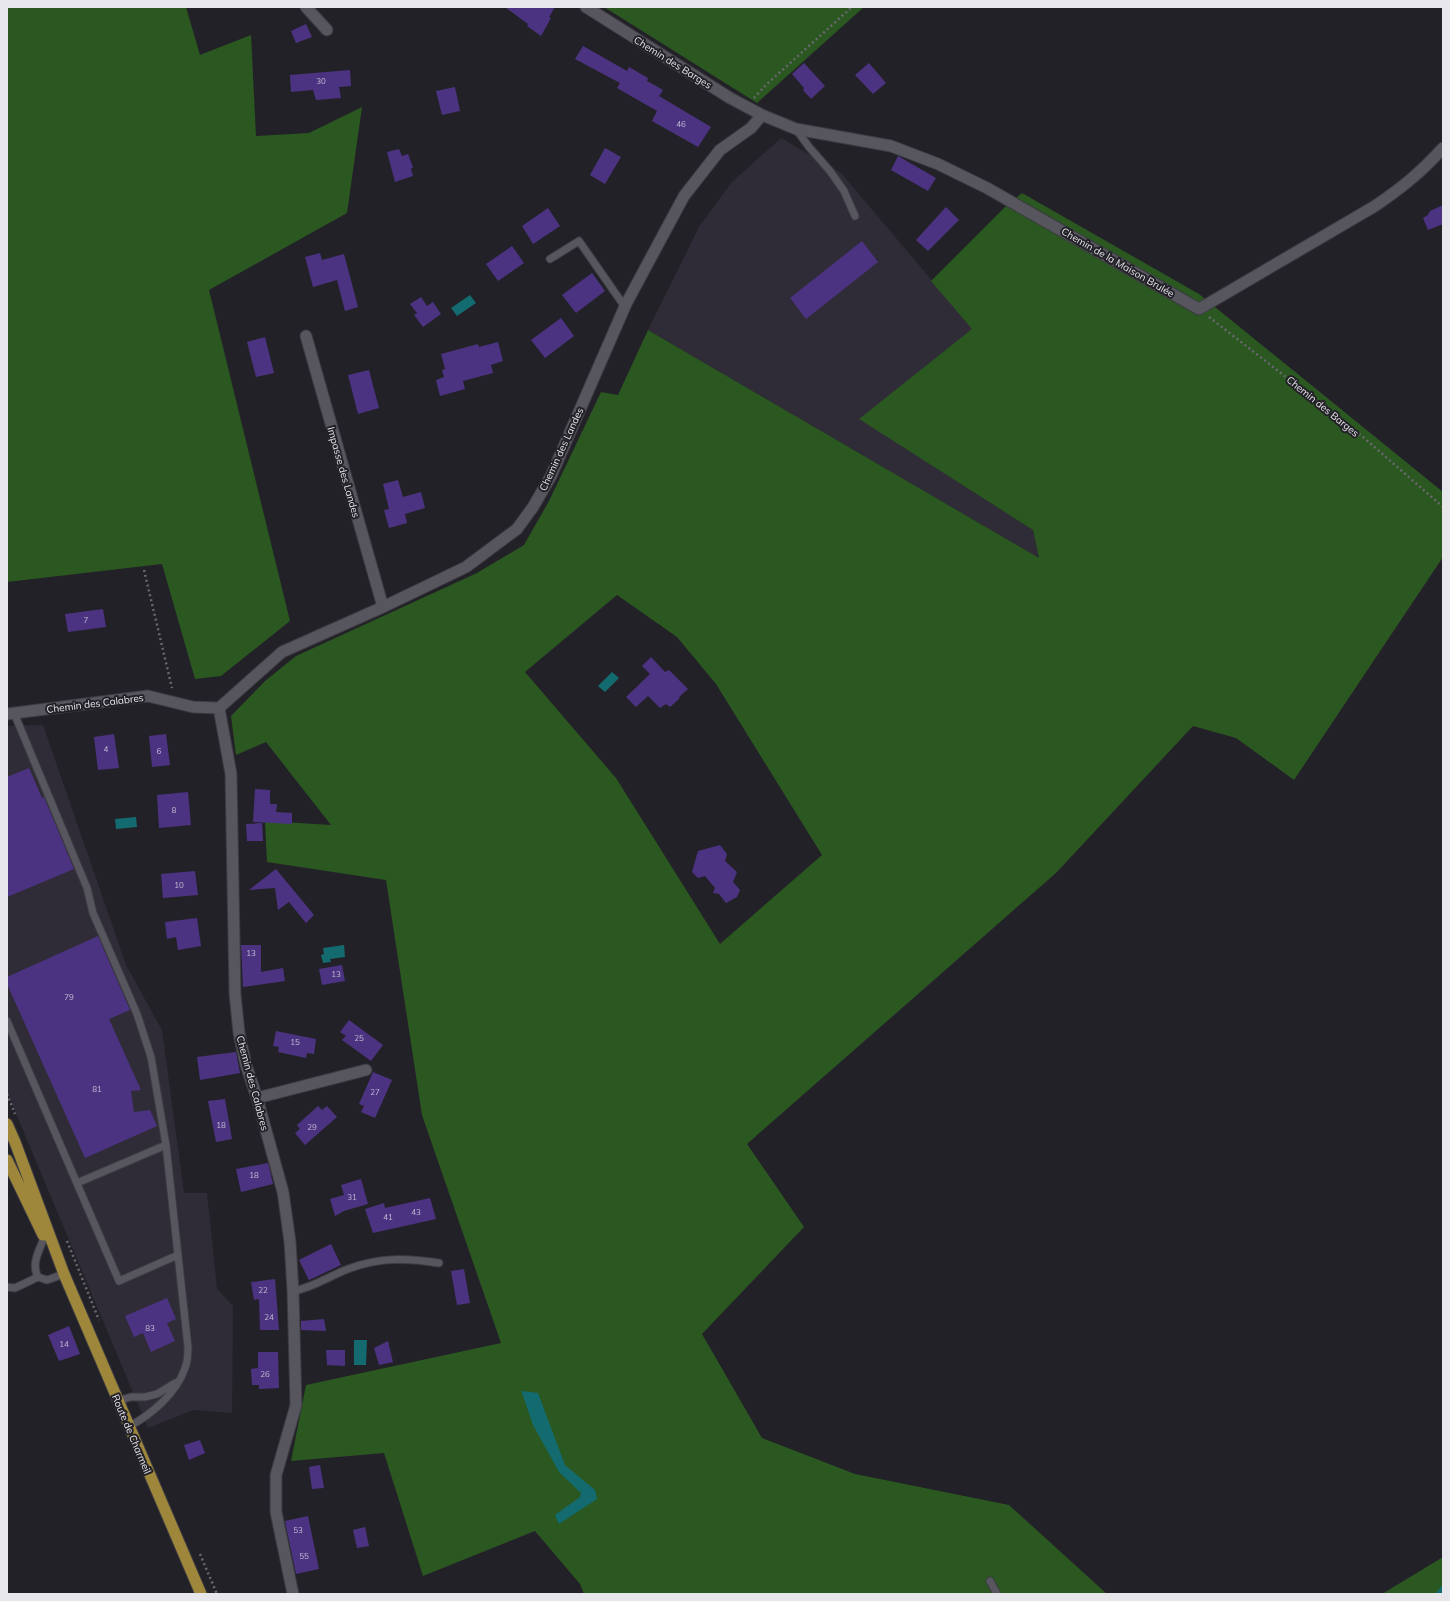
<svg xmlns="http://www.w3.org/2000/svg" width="1450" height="1601" viewBox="0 0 1450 1601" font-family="Mulish,sans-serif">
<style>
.built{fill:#2f2c38}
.green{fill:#2b5721;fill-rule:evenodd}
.water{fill:#136b6f}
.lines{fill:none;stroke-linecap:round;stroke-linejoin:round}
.stream{stroke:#136b6f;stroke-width:4.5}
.building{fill:#4c3382}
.service-casing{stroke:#3c3b41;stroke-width:9}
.minor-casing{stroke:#3c3b41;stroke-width:13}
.primary-casing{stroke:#3c3b41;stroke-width:13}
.path{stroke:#6a686e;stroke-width:2.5;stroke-dasharray:2 3;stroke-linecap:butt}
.service{stroke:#57555d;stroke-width:7}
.minor{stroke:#57555d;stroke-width:11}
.primary{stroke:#9e873b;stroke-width:11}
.labels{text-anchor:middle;stroke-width:4;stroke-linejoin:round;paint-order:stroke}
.number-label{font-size:8px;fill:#c0b9d1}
.street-label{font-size:10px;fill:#e7e6eb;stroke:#232128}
</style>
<rect width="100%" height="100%" fill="#232128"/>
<path class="built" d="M 781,138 L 841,173 L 973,329 L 860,419 L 1033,530 L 1039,558 L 648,330 L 699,227 L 731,183 Z
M 43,725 L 126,965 L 162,1030 L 184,1193 L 207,1193 L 217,1289 L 233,1306 L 232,1413 L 193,1410 L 148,1428 L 7,1092 L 7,726 Z"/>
<path class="green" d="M 7,7 L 186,7 L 200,55 L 251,35 L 256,136 L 309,133 L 362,107 L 347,213 L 209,290 L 290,621 L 221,676 L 195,679 L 162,564 L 7,582 Z
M 604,7 L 864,7 L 757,103 Z
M 1022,193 L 1199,294 L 1443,492 L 1443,557 L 1294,780 L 1236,738 L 1193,726 L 1056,873 L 747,1144 L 804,1227 L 702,1334 L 762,1438 L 855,1474 L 1009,1505 L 1107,1594 L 584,1594 L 580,1584 L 535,1531 L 423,1576 L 384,1453 L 291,1461 L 306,1385 L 501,1343 L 422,1115 L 386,880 L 267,862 L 265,821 L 331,825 L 266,742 L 236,755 L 231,716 L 265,681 L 296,656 L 477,573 L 524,545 L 549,501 L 601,392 L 618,395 L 648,330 L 1039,558 L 1033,530 L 859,419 L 972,329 L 931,281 L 1004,208 ZM 617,595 L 677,637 L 716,684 L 822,855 L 720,944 L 616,778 L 525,672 Z
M 1443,1557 L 1443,1594 L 1382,1594 Z"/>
<path class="water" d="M 470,295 L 476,303 L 457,316 L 451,308 Z
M 612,672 L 619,678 L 605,692 L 598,686 Z
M 136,817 L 137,827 L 116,829 L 115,819 Z
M 344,945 L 345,957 L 330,959 L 331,962 L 323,963 L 321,955 L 324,954 L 323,948 Z
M 354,1340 L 367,1340 L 366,1365 L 354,1365 Z
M 521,1390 L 522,1391 L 538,1393 L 565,1465 L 595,1490 L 597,1499 L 559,1524 L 555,1515 L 580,1497 L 581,1493 L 559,1472 L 533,1425 Z"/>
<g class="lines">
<path class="stream" d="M 1438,1594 L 1443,1588"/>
</g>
<path class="building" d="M 505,7 L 555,7 L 549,17 L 551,18 L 541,36 L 527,26 L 528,24 Z
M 306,24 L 312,37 L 296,43 L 291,31 Z
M 583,46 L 627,71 L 629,67 L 648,78 L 647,81 L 663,90 L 659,96 L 711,127 L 698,147 L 652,121 L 657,111 L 617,88 L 620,83 L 575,59 Z
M 804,63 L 825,86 L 811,99 L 803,90 L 804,88 L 792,74 Z
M 869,63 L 886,83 L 873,94 L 855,75 Z
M 350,70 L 351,86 L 339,87 L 341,98 L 316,100 L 313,90 L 291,92 L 290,75 Z
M 455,87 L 460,111 L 442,115 L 436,91 Z
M 605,148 L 621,157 L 605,184 L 590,175 Z
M 399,149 L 402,156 L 408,154 L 413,167 L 411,169 L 413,176 L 395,182 L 387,152 Z
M 898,156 L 936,178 L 928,191 L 891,170 Z
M 1443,205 L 1443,224 L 1428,230 L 1423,218 L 1428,215 L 1430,211 Z
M 946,207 L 959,220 L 928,251 L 916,240 Z
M 548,208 L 560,226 L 533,244 L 522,226 Z
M 862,241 L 878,262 L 806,319 L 790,298 Z
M 512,246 L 524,263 L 498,281 L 486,264 Z
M 320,253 L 322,260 L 344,254 L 358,307 L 345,311 L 337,280 L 313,287 L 305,257 Z
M 592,273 L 605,291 L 576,313 L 562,295 Z
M 421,297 L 427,306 L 433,302 L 441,314 L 423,327 L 414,315 L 417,313 L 410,304 Z
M 561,318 L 574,336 L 545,358 L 531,340 Z
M 265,337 L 274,373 L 256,377 L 247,342 Z
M 498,342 L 503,361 L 491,365 L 493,373 L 463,381 L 465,389 L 440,396 L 436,380 L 444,377 L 442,370 L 445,369 L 441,354 L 478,344 L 479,347 Z
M 369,370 L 379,408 L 358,414 L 348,375 Z
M 398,480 L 403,497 L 421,492 L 425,508 L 405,514 L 407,523 L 389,528 L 384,510 L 389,509 L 383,484 Z
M 103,609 L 106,627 L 68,632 L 65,614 Z
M 651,657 L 665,672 L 669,670 L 688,689 L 679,697 L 680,698 L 670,707 L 666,704 L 660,708 L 648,696 L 636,707 L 626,697 L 650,674 L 642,666 Z
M 114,734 L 119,768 L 98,770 L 94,737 Z
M 166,734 L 170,765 L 152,767 L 149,736 Z
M 29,768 L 42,798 L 44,797 L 74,869 L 7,897 L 7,777 Z
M 255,789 L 270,790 L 270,804 L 277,804 L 276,812 L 292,813 L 292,824 L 253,822 Z
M 188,792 L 191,825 L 159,828 L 157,795 Z
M 262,823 L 263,841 L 247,841 L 246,824 Z
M 720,845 L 727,854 L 725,861 L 737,872 L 733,882 L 740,890 L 737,897 L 726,903 L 719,894 L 713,893 L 715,888 L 705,876 L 698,878 L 692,872 L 698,851 Z
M 276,869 L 314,915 L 306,923 L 289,902 L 278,910 L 275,888 L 249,890 Z
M 195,871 L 198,895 L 163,898 L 161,874 Z
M 197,918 L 201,946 L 178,950 L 176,937 L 167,939 L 165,922 Z
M 98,936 L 130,1010 L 109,1019 L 141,1090 L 131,1091 L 134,1112 L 150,1110 L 157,1126 L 85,1158 L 7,984 L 7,977 Z
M 241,945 L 261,945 L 261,972 L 283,968 L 285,981 L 243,987 Z
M 342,965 L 345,981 L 322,985 L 319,969 Z
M 349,1020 L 383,1045 L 371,1061 L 342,1040 L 346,1036 L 340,1032 Z
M 276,1031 L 316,1039 L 314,1054 L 307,1053 L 306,1058 L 278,1052 L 279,1047 L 273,1046 Z
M 236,1052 L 240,1073 L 200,1080 L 197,1057 Z
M 373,1072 L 392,1080 L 375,1118 L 361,1112 L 364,1106 L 359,1104 Z
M 225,1099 L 232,1139 L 216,1142 L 208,1101 Z
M 318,1106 L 322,1110 L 327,1106 L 337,1117 L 305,1145 L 295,1133 L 300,1129 L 297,1125 Z
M 268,1163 L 273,1184 L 241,1192 L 236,1169 Z
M 361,1179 L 368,1204 L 344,1211 L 335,1216 L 330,1199 L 344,1195 L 341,1185 Z
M 430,1198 L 436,1219 L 373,1233 L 365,1209 L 384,1203 L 385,1208 Z
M 331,1244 L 341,1265 L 309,1280 L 299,1260 Z
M 464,1269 L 470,1303 L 457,1305 L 451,1271 Z
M 275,1279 L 279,1330 L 260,1330 L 259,1299 L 254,1300 L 251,1282 Z
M 167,1298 L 176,1319 L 167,1323 L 175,1341 L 151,1352 L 143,1333 L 134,1337 L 125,1316 Z
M 324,1319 L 326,1331 L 301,1330 L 301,1321 Z
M 69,1326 L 80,1354 L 59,1361 L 48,1335 Z
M 388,1341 L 393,1362 L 379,1365 L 374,1348 Z
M 326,1350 L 345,1350 L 345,1366 L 327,1365 Z
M 258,1352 L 278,1352 L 279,1388 L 259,1389 L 259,1385 L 252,1385 L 251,1369 L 258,1368 Z
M 200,1440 L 205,1453 L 189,1460 L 184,1445 Z
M 320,1465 L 324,1488 L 312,1489 L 309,1467 Z
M 308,1516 L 319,1569 L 296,1574 L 285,1521 Z
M 365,1527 L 369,1546 L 357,1548 L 353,1530 Z"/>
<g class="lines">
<g class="service-casing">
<path id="service" d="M 796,129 L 809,147 L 830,171 L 844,191 L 855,216
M 550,259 L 579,241 L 625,307
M 14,713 L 87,888 L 93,913 L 137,1014 L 151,1057 L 166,1145 L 188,1347 C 188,1354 188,1361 185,1368 C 177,1393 151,1415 128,1427
M 7,1021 L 119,1281 L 178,1255
M 77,1183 L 166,1145
M 44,1238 C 39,1251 31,1264 38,1277 L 47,1280 L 64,1274
M 7,1287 L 15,1288 L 38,1277
M 293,1291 C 313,1288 329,1276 348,1269 C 379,1257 406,1258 439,1263
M 117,1401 L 131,1397 L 145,1397 L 157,1394 L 175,1383
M 990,1581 L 997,1594"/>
</g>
<g class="minor-casing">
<path id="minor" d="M 306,7 L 327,30
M 586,7 L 730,98 L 762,115 L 796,129 L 891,146 L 938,164 L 987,188 L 1199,309 L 1375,206 C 1403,187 1421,172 1443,148
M 306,336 L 383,607
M 219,708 L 231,774 L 235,994 L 239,1033 L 246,1065 L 257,1098 L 283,1192 L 290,1242 L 293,1291 L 296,1405 L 276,1475 L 276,1512 L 293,1594
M 219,708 L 282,652 L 383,607 L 466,567 L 517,529 L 533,507 L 551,476 L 626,304 L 684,196 L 720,150 L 751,128 L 762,115
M 7,714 L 148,696 L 193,707 L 219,708
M 257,1098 L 366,1070"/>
</g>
<g class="primary-casing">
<path id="primary" d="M 7,1124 L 15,1142 L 64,1274 L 201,1594
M 7,1160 L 43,1235"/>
</g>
<path class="path" d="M 754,98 L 767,84 L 852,7
M 1209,317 L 1363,437 L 1443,507
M 144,570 L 172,688
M 7,1094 L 15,1114
M 67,1241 L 99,1320
M 200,1554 L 217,1594"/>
<use href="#service" class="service"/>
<use href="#minor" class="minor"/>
<use href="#primary" class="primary"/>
</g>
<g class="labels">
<g class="number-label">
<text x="321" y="84">30</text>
<text x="681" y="127">46</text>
<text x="86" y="623">7</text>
<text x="106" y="752">4</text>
<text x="159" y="754">6</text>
<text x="174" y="813">8</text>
<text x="179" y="888">10</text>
<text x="251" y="956">13</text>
<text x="336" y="977">13</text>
<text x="69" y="1000">79</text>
<text x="359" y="1041">25</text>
<text x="295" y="1045">15</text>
<text x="97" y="1092">81</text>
<text x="375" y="1095">27</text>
<text x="221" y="1128">18</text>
<text x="312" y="1130">29</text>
<text x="254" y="1178">18</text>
<text x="352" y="1200">31</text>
<text x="416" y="1215">43</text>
<text x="388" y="1220">41</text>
<text x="263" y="1293">22</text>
<text x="269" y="1320">24</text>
<text x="150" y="1331">83</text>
<text x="64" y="1347">14</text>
<text x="265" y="1377">26</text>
<text x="298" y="1533">53</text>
<text x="304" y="1559">55</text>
</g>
<g class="street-label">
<text transform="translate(673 62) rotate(32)" y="4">Chemin des Barges</text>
<text transform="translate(1118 262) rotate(30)" y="4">Chemin de la Maison Brulée</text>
<text transform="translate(1323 406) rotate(39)" y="4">Chemin des Barges</text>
<text transform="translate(561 449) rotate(-65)" y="4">Chemin des Landes</text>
<text transform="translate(344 472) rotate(74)" y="4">Impasse des Landes</text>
<text transform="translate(95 703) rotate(-7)" y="4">Chemin des Calabres</text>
<text transform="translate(253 1083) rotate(75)" y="4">Chemin des Calabres</text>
<text transform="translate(132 1434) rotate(67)" y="4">Route de Charmeil</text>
</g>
</g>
<rect width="1450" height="1601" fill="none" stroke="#e7e6eb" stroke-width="16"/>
</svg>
